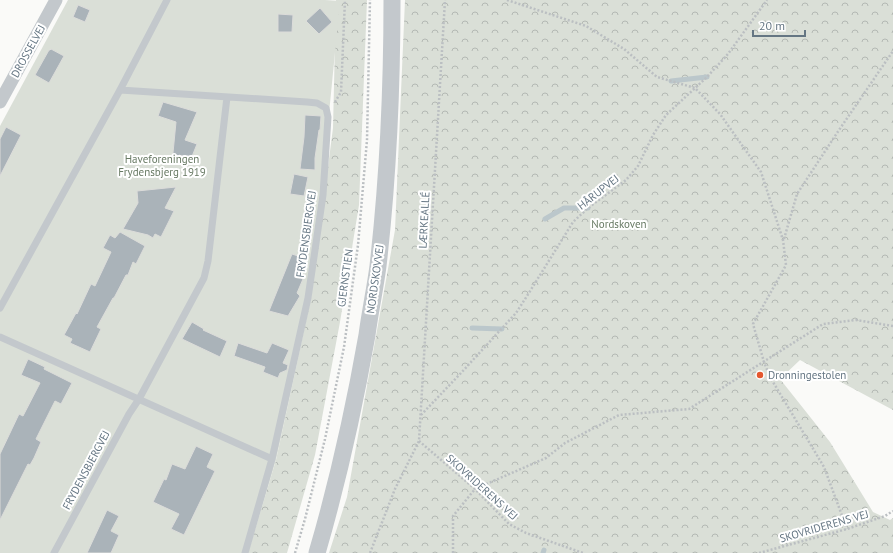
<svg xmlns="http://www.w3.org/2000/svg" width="893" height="553" viewBox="0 0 893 553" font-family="'PT Sans',sans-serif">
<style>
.forest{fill:url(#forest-crowns)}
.garden{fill:#dadfd7}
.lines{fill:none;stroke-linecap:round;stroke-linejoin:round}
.stream{stroke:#bbc7cb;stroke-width:5}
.building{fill:#aab3b9;stroke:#dcdcda}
.path{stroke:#bbbfc2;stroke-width:2.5;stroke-dasharray:2 2;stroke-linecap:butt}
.service{stroke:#c3c8cc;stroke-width:7}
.minor{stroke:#c3c8cc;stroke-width:13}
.tertiary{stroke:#c3c8cc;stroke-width:17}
.poi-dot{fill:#e4572e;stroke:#fff;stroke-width:1.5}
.labels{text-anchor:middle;stroke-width:4;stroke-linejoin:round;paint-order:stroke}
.street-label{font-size:11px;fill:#657683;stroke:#fff}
.park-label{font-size:11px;fill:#687a64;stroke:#fff}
.poi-label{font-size:11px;fill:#657683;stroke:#fff;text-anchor:start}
</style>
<defs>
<pattern id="forest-crowns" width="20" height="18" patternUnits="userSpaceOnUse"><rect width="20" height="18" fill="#dadfd7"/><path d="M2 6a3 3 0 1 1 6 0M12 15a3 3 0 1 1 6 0" fill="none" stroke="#b4b9b4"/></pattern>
</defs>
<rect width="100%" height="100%" fill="#fafaf8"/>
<path class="forest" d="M 336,0 L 367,0 L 359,205 L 340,322 L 315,455 L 287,553 L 248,553 L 276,460 L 311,298 L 333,128 Z
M 405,0 L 893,0 L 893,410 L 800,360 L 780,379 L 830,442 L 873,512 L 890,520 L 893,518 L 893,553 L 329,553 L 347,497 L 395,230 Z"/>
<path class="garden" d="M 68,0 L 325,0 L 340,1 L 311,298 L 276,460 L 248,553 L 0,553 L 0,126 Z"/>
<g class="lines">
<path class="stream" d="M 671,81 L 707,77
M 545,219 L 564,208 L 588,208
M 472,328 L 502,329
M 543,553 L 544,550"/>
</g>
<path class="building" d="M 78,5 L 90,10 L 85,22 L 73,17 Z
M 320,8 L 332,22 L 319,34 L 306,21 Z
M 278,14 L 293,15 L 292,32 L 278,32 Z
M 51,49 L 64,56 L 49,83 L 35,75 L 49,50 L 50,50 Z
M 163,102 L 197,112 L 185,140 L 197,144 L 191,159 L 179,155 L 175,164 L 172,163 L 176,122 L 158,116 Z
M 305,115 L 321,116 L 320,130 L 319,130 L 315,158 L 315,170 L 300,169 L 304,137 Z
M 6,127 L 21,135 L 0,176 L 0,139 Z
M 294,174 L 308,177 L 304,196 L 290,194 Z
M 176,187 L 165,208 L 174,211 L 161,237 L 155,234 L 153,238 L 148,235 L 123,229 L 138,203 L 137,191 Z
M 120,232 L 145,246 L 136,264 L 133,262 L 128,275 L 126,275 L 114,298 L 113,298 L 97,327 L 101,329 L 90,352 L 70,343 L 72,339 L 64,335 L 76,313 L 77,314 L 91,284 L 95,286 L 111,252 L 103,248 L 110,235 L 115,238 Z
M 292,254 L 307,259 L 300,277 L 303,279 L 297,293 L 300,296 L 288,316 L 269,311 Z
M 192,322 L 204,329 L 203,330 L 227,341 L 220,357 L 182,339 Z
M 238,343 L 267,353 L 272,343 L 289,350 L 283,363 L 288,365 L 287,370 L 280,373 L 278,378 L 263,372 L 265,367 L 234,356 Z
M 28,359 L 45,367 L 44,369 L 72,383 L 61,404 L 55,401 L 36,439 L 41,442 L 34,458 L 30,465 L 28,464 L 0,520 L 0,454 L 19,414 L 23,416 L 40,383 L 21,375 Z
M 196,446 L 213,454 L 207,467 L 215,471 L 184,535 L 171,529 L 179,514 L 153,502 L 164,479 L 166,480 L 172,464 L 185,469 Z
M 107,510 L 119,516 L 111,531 L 119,535 L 111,553 L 87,553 Z"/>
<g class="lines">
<path class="path" d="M 507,0 L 586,26 L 624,49 L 657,77 L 695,88 L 720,114 L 761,172 L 783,240 L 786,265 L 753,324 L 764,362 L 770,377 L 824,467 L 847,529
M 335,102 L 341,92 L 345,0
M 784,239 L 797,194 L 837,133 L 893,51
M 421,415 L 461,373 L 516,313 L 527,296 L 573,222 L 588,208 L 626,180 L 638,166 L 653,135 L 666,115 L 707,77 L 728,54 L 767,0
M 419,441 L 475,489 L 509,524 L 526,533 L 583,553
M 295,553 L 305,519 L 325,439 L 344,347 L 358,245 L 367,140 L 370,0
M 370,553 L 395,489 L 419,441 L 445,0
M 453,553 L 453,516 L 475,489 L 546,458 L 565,443 L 619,415 L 689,409 L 823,324 L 856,320 L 893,326
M 759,553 L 847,529 L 885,516 L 893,511"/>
<path class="service" d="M 120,90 L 307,102 L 317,103 L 326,108 L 328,117 L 323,195 L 308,298 L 272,459 L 245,553
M 0,308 L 120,90 L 167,0
M 0,337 L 272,459
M 54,553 L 129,414 L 139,399 L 204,278 L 208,261 L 227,97"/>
<path class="minor" d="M 0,102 L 56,0"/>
<path class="tertiary" d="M 317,553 C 338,481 354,409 367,335 C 370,312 375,289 378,266 C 388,178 392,89 392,0"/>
</g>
<circle class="poi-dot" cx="760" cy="375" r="4"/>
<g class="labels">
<g class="street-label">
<text transform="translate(28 51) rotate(-61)" y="4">DROSSELVEJ</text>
<text transform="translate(598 192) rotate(-38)" y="4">HÅRUPVEJ</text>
<text transform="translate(424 220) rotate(-87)" y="4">LÆRKEALLÉ</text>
<text transform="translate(306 234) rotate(-82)" y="4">FRYDENSBJERGVEJ</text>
<text transform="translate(345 278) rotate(-82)" y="4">GJERNSTIEN</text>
<text transform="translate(375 279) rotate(-82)" y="4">NORDSKOVVEJ</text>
<text transform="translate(86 470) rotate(-62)" y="4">FRYDENSBJERGVEJ</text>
<text transform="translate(482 487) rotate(42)" y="4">SKOVRIDERENS VEJ</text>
<text transform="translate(824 526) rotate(-16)" y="4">SKOVRIDERENS VEJ</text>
</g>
<g class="park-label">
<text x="162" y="163">Haveforeningen<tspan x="162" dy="13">Frydensbjerg 1919</tspan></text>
<text x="619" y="228">Nordskoven</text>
</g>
<g class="poi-label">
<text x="768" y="379">Dronningestolen</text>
</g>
</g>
<path d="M753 30v6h52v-6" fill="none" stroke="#657683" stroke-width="2"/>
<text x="759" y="30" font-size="12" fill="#657683" stroke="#ffffff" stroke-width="3" paint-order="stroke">20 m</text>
</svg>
